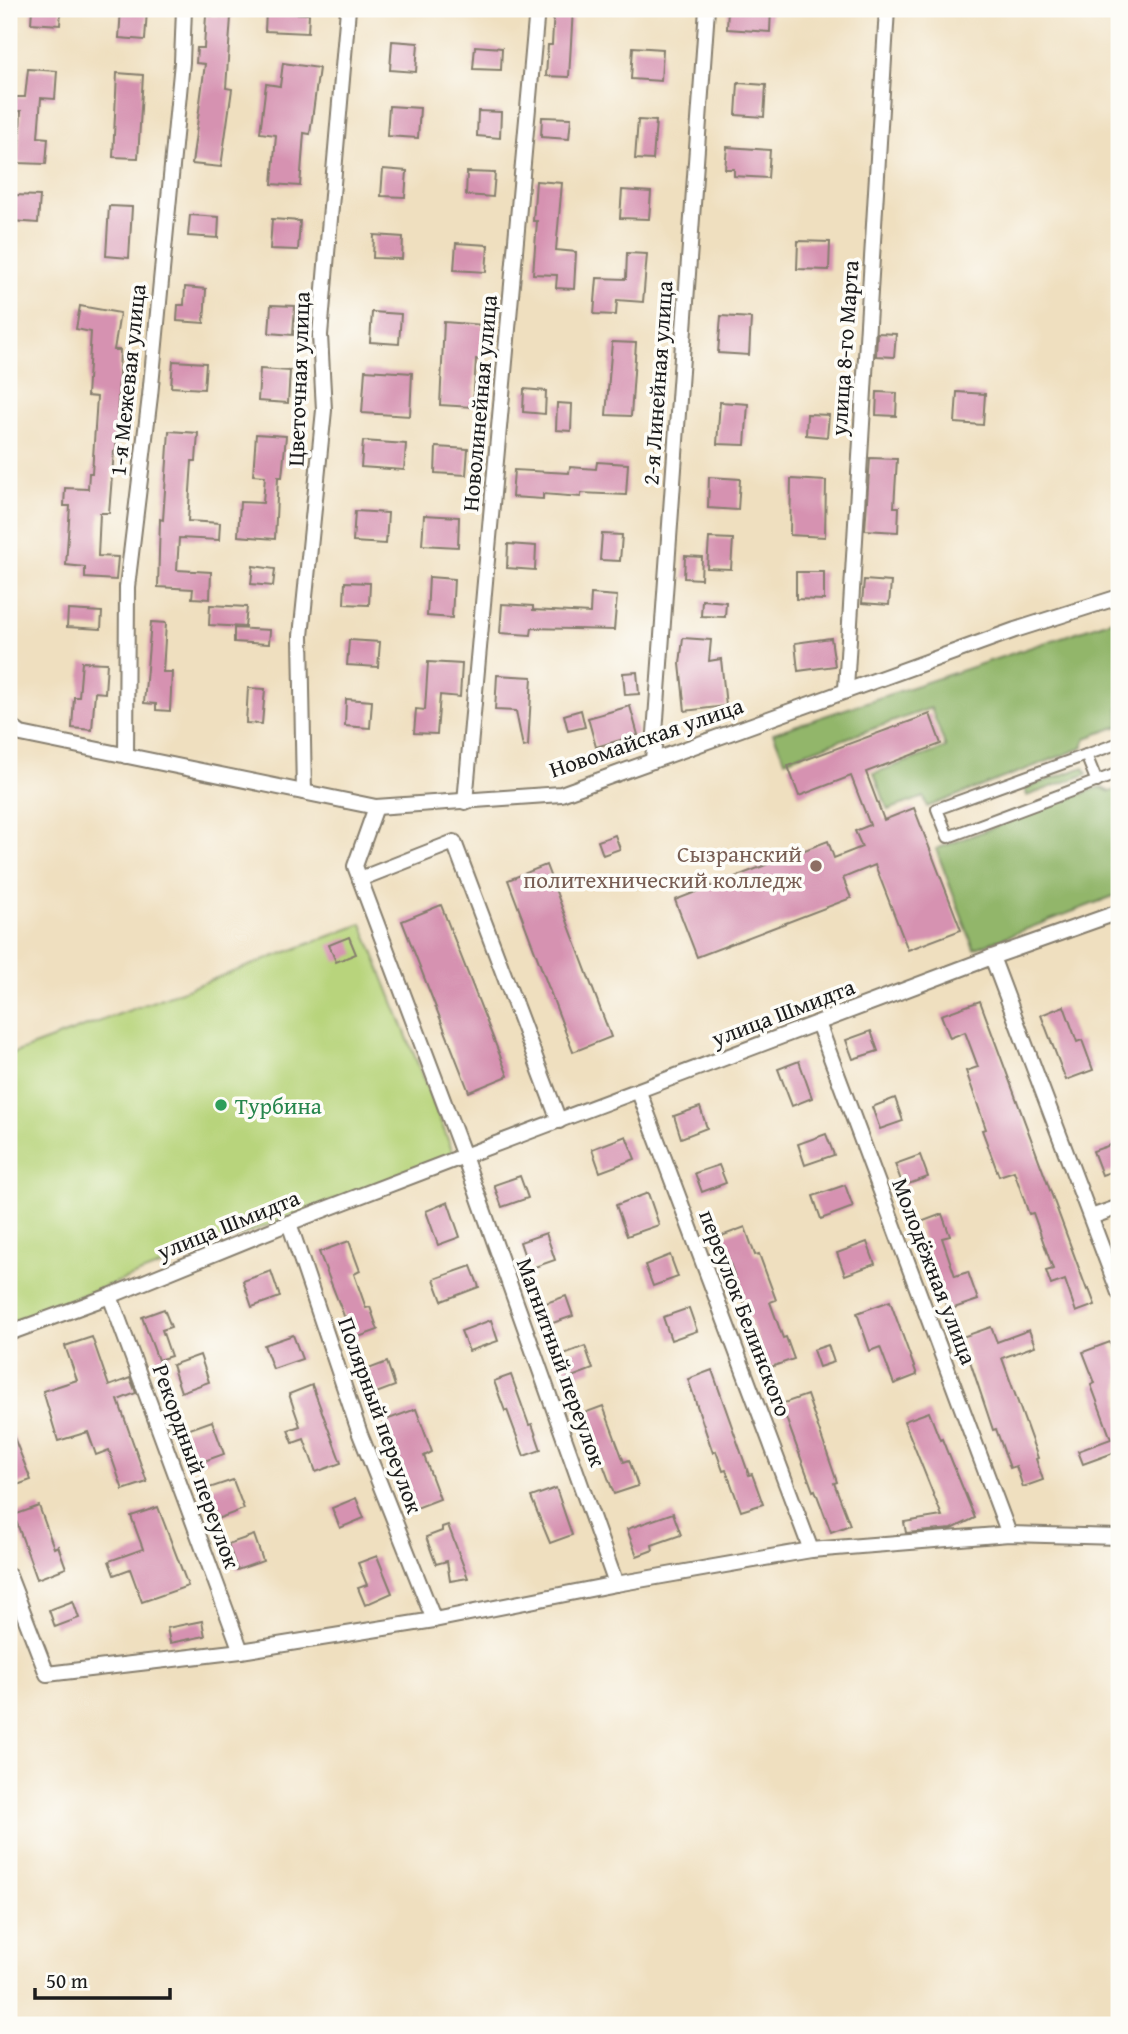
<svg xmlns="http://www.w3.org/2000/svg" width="1128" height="2034" font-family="'Gentium Book Plus',serif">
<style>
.green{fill:#b8d47b;stroke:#6a784c;stroke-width:2}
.forest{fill:#92b66b;stroke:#576944;stroke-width:2}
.building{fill:#d692b1}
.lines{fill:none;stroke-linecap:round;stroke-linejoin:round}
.pedestrian-casing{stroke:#867e6e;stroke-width:14}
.minor-casing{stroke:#867e6e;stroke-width:18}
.pedestrian{stroke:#fff;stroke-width:10}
.minor{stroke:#fff;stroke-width:14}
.education-dot{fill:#8d6e63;stroke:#fdfcf7;stroke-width:2.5}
.leisure-dot{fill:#2e9e5b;stroke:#fdfcf7;stroke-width:2.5}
.labels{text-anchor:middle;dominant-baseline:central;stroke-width:7;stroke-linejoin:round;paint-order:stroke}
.street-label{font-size:23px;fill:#1c1c1c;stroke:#fdfcf7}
.education-label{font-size:23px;fill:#785e54;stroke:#fdfcf7;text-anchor:end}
.leisure-label{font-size:23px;fill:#27864d;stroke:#fdfcf7;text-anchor:start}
</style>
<rect width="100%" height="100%" fill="#fdfcf7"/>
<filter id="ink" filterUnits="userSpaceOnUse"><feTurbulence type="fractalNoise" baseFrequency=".0143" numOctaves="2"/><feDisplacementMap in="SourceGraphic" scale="14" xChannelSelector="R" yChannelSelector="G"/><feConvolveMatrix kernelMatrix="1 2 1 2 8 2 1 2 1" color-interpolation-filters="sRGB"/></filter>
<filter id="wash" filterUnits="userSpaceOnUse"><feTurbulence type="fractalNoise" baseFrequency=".00686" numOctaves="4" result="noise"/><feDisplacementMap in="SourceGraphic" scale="28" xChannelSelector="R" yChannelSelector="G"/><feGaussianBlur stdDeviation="1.57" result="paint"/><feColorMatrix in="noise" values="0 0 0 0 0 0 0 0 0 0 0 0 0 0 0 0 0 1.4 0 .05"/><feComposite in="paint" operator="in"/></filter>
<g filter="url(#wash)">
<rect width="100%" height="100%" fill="#efdfbf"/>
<!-- green -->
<path class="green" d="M362,924L454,1155L9,1323V1055Z"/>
<!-- forest -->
<g class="forest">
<path d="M1119,618V726L1086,738L1082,748L927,807L924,797L888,810L874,773L946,748L931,708L785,760L773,733Z"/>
<path d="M1084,767L1087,774L1027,796L1025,788Z"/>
<path d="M1100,787L1110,792L1119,789V894L974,949L936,849Z"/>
</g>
<g id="blocks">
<!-- building -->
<g class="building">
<path d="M32,9H61L60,25L31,23Z"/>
<path d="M121,9L147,10L145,40L119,38Z"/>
<path d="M554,9H573L569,77L546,76L548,45H552Z"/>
<path d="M728,9H771L770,32L727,29Z"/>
<path d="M266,12L309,14L308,33L265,31Z"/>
<path d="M206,15L231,17L226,88L232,89L221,167L192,164L205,64L196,63L197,48H204Z"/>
<path d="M392,41L418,43L416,72L390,70Z"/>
<path d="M475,46L502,48L501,70L473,69Z"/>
<path d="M633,47L663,49L661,81L631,79Z"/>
<path d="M283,63L319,68L310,134L304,133L300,186L272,184L276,135L260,133L266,84L280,86Z"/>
<path d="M28,69L57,71L55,99L41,98L38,137L48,138L46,164L18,163L21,111H15L16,97H25Z"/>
<path d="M117,73L143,75L138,158L113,157Z"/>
<path d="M738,83L766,85L764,117L736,115Z"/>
<path d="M389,106L420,108L418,138L387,136Z"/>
<path d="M478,111L501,112L500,138L477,136Z"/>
<path d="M542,117L571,118L569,139L541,137Z"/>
<path d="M638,120L656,121L653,160L635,159Z"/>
<path d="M727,147L770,150L768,178L734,176V169H725Z"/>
<path d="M383,169L407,171L405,197L381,196Z"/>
<path d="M467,172L495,173L493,197L466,195Z"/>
<path d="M536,181L562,183L556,250L576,252L574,289L556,288L557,275L533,274L537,221H533Z"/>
<path d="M622,190L651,192L649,219L620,218Z"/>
<path d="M14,195L40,196L38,223L12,221Z"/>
<path d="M109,206L132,207L129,258L106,256Z"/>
<path d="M190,215L219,217L218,238L188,236Z"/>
<path d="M272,219L300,221L298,250L270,249Z"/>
<path d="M374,235L403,237L402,259L373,258Z"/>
<path d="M798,241L830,242L829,270L797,269Z"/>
<path d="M456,243L488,245L486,272L454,270Z"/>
<path d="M627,253L647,254L643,302L617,300L616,315L594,314L597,278L626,279Z"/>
<path d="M185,287L206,289L204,323L177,321L178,305H184Z"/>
<path d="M271,305L295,306L293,335L269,333Z"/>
<path d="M80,306L120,313L114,350H120L116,451H114L109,513H100L98,556L118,557L116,580L85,578V567L66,565L70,506H64L65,488L88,489L89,473H92L97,397L87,396L91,332L76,329Z"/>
<path d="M372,312L401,314L399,344L370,342Z"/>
<path d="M721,316L751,318L749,355L718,353Z"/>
<path d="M444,322L483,325L480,360L476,359L473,407L440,405Z"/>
<path d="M877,333L896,334L894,357L876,356Z"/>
<path d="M612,342L636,343L631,416L606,415Z"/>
<path d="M173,361L206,363L204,389L171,387Z"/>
<path d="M260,369L290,371L288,403L258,401Z"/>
<path d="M365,370L412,373L410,416L362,413Z"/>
<path d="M524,389L546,391L545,414L523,412Z"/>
<path d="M877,392L897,393L896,416L876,415Z"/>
<path d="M957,392L985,394L983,425L955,423Z"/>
<path d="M720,402L748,404L745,445L717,444Z"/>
<path d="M557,403L572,404L571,431L556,430Z"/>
<path d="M807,414L829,415L827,437L806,435Z"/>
<path d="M169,431L198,433L196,461H192L188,521L220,523L219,540L179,538L177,570L211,572L210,599L192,598L193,589L158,587L160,519L163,520Z"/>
<path d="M256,434L286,436L282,477H278L275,539L238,536L240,502L263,503L265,476L253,475Z"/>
<path d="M363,441L406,444L404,470L361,467Z"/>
<path d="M436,447L468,449L466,475L435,473Z"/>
<path d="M870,458L897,459L894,507H899L898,532L865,530Z"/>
<path d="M597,462L628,464L626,495L581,493V497L543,494V499L512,497L514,470L569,473L570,467L596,469Z"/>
<path d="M709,477L740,479L738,510L708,508Z"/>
<path d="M791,479L826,481L825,537L790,535Z"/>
<path d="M355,511L388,513L386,544L353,542Z"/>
<path d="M424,515L459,517L458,547L422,545Z"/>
<path d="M602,534L622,535L620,561L600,560Z"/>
<path d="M709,538L733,539L731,569L707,568Z"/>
<path d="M508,544L536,546L535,570L507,568Z"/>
<path d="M685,556L702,557L701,579L684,578Z"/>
<path d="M253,566L275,569L273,586L251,584Z"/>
<path d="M796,572H824V600L796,599Z"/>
<path d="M429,577L454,579L452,618L427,616Z"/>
<path d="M864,580L891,582L889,605L862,603Z"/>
<path d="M345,582L370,583L369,605L344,604Z"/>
<path d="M591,594L617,596L614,630L532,628L531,635L500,633L502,604L533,606V610L590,613Z"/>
<path d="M702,600L726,602L725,617L701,616Z"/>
<path d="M210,605L247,607L245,627L209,625Z"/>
<path d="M68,610L102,612L101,629L67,627Z"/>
<path d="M151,622L166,623L163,672H172L170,711L156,710V704L144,703Z"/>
<path d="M234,628L270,630L269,644L234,642Z"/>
<path d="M683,638L711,640L709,661L721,659L726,706L685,711L680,664Z"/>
<path d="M831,638L835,666L798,671L795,643Z"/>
<path d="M349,640L380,642L378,667L347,665Z"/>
<path d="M82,662L107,663L105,693L95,692L92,730L72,728L74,697H79Z"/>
<path d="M428,662L462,664L460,697L440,695L437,734L414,733L416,709L425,710Z"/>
<path d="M637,672L639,694L625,695L623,673Z"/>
<path d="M497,675L532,677L528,746L523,747L516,711L495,710Z"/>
<path d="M248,688L265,689L262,724L246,723Z"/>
<path d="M346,699L372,701L370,728L345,726Z"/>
<path d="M630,706L638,735L596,747L588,718Z"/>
<path d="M581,710L585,727L568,731L564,715Z"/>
<path d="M930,714L941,744L866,772L884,820L914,808L961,930L908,950L875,865L843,878L851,898L697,957L675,900L828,841L834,858L862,847L855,831L870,825L851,776L799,796L788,766Z"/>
<path d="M615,835L620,849L603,855L598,841Z"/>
<path d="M546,865L611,1037L573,1052L508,880Z"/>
<path d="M441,905L508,1076L469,1092L402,921Z"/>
<path d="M349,937L356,954L336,962L329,945Z"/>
<path d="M980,1001L1087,1290L1089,1289L1095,1305L1076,1312L1065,1280L1051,1285L1046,1271L1053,1269L1033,1213L1029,1214L1014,1171L999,1176L982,1130L986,1129L966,1071L978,1067L965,1032L950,1038L941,1015Z"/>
<path d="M1064,1006L1077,1042L1082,1040L1093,1070L1066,1080L1041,1015Z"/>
<path d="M871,1031L878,1051L853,1059L846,1040Z"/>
<path d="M799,1061L812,1098L792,1106L778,1069Z"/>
<path d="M895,1098L903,1121L880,1129L872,1107Z"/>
<path d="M700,1107L707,1128L681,1138L674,1116Z"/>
<path d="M826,1134L834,1155L805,1165L798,1144Z"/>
<path d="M626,1136L635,1159L600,1172L592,1149Z"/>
<path d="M1119,1142V1169L1102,1175L1093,1151Z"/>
<path d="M920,1155L928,1177L903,1186L895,1164Z"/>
<path d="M719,1165L726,1183L702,1192L695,1173Z"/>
<path d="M520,1176L528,1198L502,1207L494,1185Z"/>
<path d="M845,1185L853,1207L821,1219L813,1196Z"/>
<path d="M648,1193L659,1225L627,1236L616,1205Z"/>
<path d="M448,1202L460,1237L438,1245L426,1211Z"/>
<path d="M942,1214L950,1236L942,1238L955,1276L968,1272L978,1300L948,1310L918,1223Z"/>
<path d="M745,1227L755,1255L759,1254L776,1300L770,1302L783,1338L786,1337L794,1359L768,1368L728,1258L724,1259L716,1238Z"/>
<path d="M546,1233L555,1260L529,1269L520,1242Z"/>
<path d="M349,1241L360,1271L354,1274L366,1308L370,1307L378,1330L353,1339L319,1252Z"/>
<path d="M867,1242L875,1264L845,1275L837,1253Z"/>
<path d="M670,1255L678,1277L653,1286L645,1265Z"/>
<path d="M471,1266L479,1287L442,1301L434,1279Z"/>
<path d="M271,1271L280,1297L252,1307L243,1281Z"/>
<path d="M566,1296L573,1316L550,1324L543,1304Z"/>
<path d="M890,1301L917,1375L894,1384L880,1347L870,1351L857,1313Z"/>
<path d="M689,1308L697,1331L671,1340L663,1317Z"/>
<path d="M164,1309L171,1327L162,1330L171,1356L158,1360L142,1317Z"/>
<path d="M491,1320L498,1341L469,1351L461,1331Z"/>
<path d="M991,1327L997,1342L1029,1330L1035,1346L1002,1358L1038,1458L1036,1459L1043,1480L1023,1487L1016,1466L1010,1468L996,1429L993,1430L962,1337Z"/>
<path d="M293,1335L302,1359L273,1369L264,1345Z"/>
<path d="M92,1337L109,1386L130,1378L136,1393L118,1400L147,1482L123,1490L109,1450L96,1455L88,1432L58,1441L43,1391L77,1380L65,1346Z"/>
<path d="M1110,1342L1119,1368V1456L1116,1452L1083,1464L1078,1451L1111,1439L1091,1385L1095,1383L1083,1352Z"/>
<path d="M828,1345L834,1362L819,1367L813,1350Z"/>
<path d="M585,1346L593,1369L569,1378L561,1355Z"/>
<path d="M200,1355L209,1382L181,1392L172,1365Z"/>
<path d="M387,1362L395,1386L371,1395L363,1371Z"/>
<path d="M712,1370L749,1475L752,1474L763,1504L741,1511L726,1470L723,1471L716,1451L713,1453L688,1379Z"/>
<path d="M511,1375L529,1425L532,1424L541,1450L524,1456L507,1410L505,1411L494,1381Z"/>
<path d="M312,1385L341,1463L316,1472L304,1439L293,1443L288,1430L300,1426L289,1394Z"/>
<path d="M807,1395L837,1482L834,1483L850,1525L831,1532L815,1490L813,1491L781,1404Z"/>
<path d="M603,1406L624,1462L629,1460L638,1486L614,1494L584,1413Z"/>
<path d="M416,1409L432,1452L424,1456L440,1499L414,1509L383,1421Z"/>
<path d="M929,1412L940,1440L942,1439L948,1454H949L975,1518L952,1529L906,1533L904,1522L942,1516L904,1421Z"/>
<path d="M212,1421L224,1454L196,1464L184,1431Z"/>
<path d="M9,1430H11L31,1480L9,1488Z"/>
<path d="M233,1480L244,1509L217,1519L206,1489Z"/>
<path d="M556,1488L572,1535L550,1543L531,1497Z"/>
<path d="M356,1498L364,1518L340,1528L332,1508Z"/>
<path d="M39,1506L54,1548L58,1546L66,1568L37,1579L14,1515Z"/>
<path d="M158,1507L188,1586L142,1602L130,1569L114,1575L109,1561L143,1549L131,1516Z"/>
<path d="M673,1513L681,1535L652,1545L653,1550L637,1556L627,1529Z"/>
<path d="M448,1525L468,1578L450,1581L447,1561L436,1564L426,1537L442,1531V1527Z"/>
<path d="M254,1535L263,1561L237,1570L228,1544Z"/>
<path d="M377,1556L392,1593L365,1605L358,1588L367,1585L358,1563Z"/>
<path d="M73,1601L79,1618L55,1627L49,1610Z"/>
<path d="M202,1621L205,1636L170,1643L167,1628Z"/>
</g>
</g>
</g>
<g filter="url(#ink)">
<use href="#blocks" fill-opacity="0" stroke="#867e6e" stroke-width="2"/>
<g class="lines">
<!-- pedestrian casing -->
<g class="pedestrian-casing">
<g id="pedestrian">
<path d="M1119,743L937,809L948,837L1119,773"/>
<path d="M1086,755L1097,782"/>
</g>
</g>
<!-- minor casing -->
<g class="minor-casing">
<g id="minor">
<path d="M846,689L887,9"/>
<path d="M9,725L21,734L376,807L561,794L1015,630L1119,597"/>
<path d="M126,756L127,587L150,396L182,62L184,9"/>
<path d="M653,761L707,9"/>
<path d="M304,792L301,636L324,410L320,335L348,9"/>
<path d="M465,802L537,9"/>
<path d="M376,807L355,866L464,1156L616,1584"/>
<path d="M360,879L454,842L559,1121"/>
<path d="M992,957L1119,1293"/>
<path d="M818,1023L1009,1534"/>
<path d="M639,1092L811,1550"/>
<path d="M1091,1217L1119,1207"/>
<path d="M289,1223L360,1434L434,1620"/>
<path d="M110,1296L241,1651"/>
<path d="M9,1333L110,1296L289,1223L464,1156L992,957L1119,912"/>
<path d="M9,1576L47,1674L241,1651L434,1620L616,1584L811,1550L1009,1534L1119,1537"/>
</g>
</g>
<!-- pedestrian -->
<use href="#pedestrian" class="pedestrian"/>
<!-- minor -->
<use href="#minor" class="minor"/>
</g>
</g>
<!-- markers -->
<circle class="education-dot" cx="816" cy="866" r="7"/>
<circle class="leisure-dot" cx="221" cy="1105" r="7"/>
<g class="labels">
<!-- street labels -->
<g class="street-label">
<text transform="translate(844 348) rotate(-86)">улица 8-го Марта</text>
<text transform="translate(298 379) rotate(-88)">Цветочная улица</text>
<text transform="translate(127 380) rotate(-84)">1-я Межевая улица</text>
<text transform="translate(657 383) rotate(-86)">2-я Линейная улица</text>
<text transform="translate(479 403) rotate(-85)">Новолинейная улица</text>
<text transform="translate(646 737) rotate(-19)">Новомайская улица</text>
<text transform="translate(783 1012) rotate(-21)">улица Шмидта</text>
<text transform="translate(228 1224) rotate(-22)">улица Шмидта</text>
<text transform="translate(935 1271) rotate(69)">Молодёжная улица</text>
<text transform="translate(746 1313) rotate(69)">переулок Белинского</text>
<text transform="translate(562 1362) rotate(70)">Магнитный переулок</text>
<text transform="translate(381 1415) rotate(70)">Полярный переулок</text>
<text transform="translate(197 1466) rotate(70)">Рекордный переулок</text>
</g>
<!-- education labels -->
<g class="education-label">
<text x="802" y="853">Сызранский<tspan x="802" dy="26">политехнический колледж</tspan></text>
</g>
<!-- leisure labels -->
<g class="leisure-label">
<text x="235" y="1105">Турбина</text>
</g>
</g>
<!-- margin -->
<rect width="1128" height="2034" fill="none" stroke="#fdfcf7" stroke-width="35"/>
<!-- scale -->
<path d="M35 1988v10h135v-10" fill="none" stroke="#1c1c1c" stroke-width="3.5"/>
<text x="46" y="1988" font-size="21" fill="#1c1c1c" stroke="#fdfcf7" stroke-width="5" paint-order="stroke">50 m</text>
</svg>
